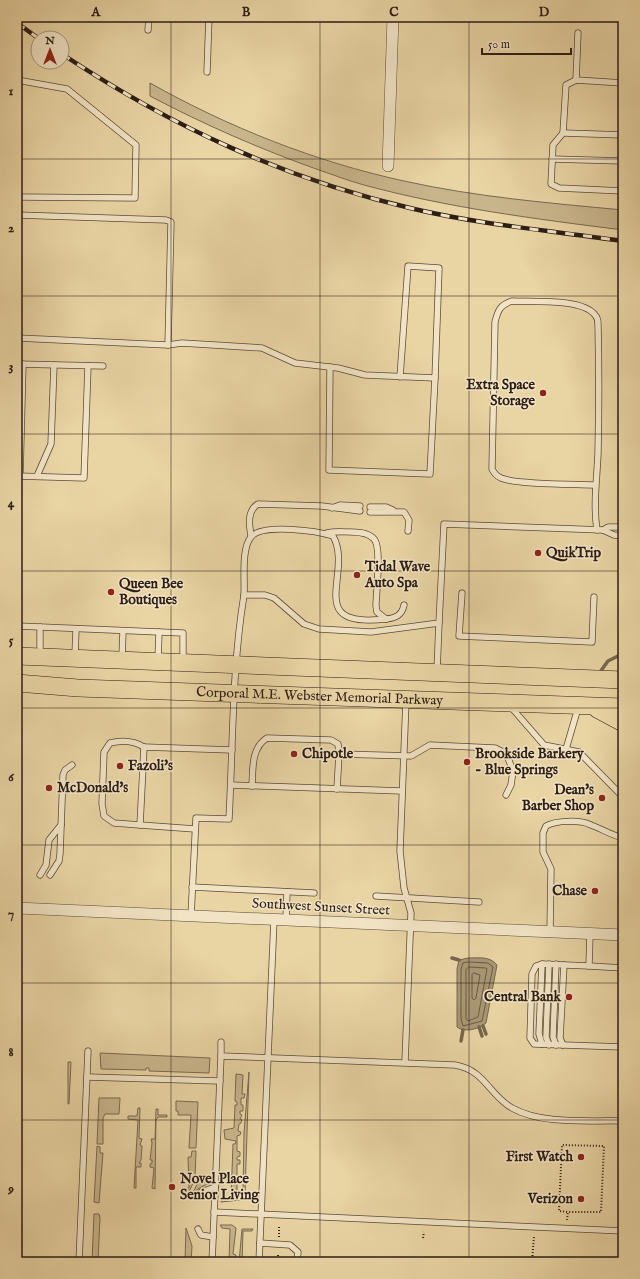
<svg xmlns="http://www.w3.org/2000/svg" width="640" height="1279" font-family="'IM FELL English',serif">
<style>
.green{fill:#c9b58c;stroke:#7a6950}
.water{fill:#a99673;stroke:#77664d}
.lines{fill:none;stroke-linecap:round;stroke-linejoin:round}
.shore{stroke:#6a5a44;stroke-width:1}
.stream{stroke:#77664d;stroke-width:3.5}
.lane-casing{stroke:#5b4b39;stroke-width:7}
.street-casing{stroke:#5b4b39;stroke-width:12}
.primary-casing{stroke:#2c1d15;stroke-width:18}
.path{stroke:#2c1d15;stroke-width:2;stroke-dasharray:1 2;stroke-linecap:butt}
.lane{stroke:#f1e3c4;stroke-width:5.5}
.street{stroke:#f1e3c4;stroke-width:11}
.primary{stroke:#e9d4a4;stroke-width:17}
.rail-casing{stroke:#2c1d15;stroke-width:4.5}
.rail{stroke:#f1e3c4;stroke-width:3;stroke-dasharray:9;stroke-linecap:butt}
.grid{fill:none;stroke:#2c1d15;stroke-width:1;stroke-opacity:0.55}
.poi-dot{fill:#8f2418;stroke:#f1e3c4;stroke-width:1.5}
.labels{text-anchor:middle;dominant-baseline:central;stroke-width:3;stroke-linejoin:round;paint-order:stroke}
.poi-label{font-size:14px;font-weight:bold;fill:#2c1d15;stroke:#f1e3c4;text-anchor:start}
.street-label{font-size:14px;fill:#2c1d15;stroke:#f1e3c4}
.neatline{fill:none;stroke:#2c1d15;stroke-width:1.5}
.grid-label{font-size:13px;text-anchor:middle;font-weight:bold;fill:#2c1d15}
</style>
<rect width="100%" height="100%" fill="#e9d4a4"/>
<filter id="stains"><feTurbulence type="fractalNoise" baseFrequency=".005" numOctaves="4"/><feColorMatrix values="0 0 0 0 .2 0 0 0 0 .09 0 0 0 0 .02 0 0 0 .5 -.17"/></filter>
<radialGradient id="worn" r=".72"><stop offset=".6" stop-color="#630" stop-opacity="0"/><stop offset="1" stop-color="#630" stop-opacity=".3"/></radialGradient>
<!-- green -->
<g class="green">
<path d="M150,83C228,127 316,162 404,181C476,197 549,203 623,210V230C536,219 449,208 364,185C349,181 334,175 319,170C260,149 205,125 150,96Z"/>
<path d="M100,1053L210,1058L209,1073L149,1071V1068H146V1070L101,1069Z"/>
<path d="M68,1062H71L69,1104H68Z"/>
<path d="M249,1072L245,1193H243L244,1133Z"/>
<path d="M236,1074L243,1075L242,1094H245L244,1098H241V1105H243V1111H240V1114L242,1115L240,1119L242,1120L241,1123L239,1124L238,1131L241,1132L240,1135L237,1136V1151L240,1152V1156L237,1157V1160H240V1164H237V1193L240,1194V1200L221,1202L222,1198H231L233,1144H235L236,1141L225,1139L224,1130L234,1128L235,1105H237V1102L235,1101Z"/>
<path d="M99,1098H120L119,1114H105L103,1118V1144H97Z"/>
<path d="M176,1101L198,1102L196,1148H189L191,1115H178V1111H176Z"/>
<path d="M138,1108H140L139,1138L142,1139L140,1145L142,1146L141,1160L139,1163H141V1167H136V1188H134L138,1120L128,1119V1116H137Z"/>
<path d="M156,1109H158V1115H167V1117H158L156,1120L155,1189L152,1188L154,1168L150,1167V1164L152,1163V1160H150L152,1143L151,1139H155Z"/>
<path d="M97,1146L100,1147V1153H103L99,1203L94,1202Z"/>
<path d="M192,1151H196L195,1179L187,1196V1188H189L188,1157H191Z"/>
<path d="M199,1180H208L209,1183L198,1189L194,1195H192Z"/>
<path d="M94,1214H99L100,1218L98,1262H92Z"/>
<path d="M220,1225H232L236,1228L233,1254L236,1255V1259H233V1262H229L230,1229L222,1228Z"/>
<path d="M186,1228L192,1246L191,1262H185Z"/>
<path d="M242,1229H253L252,1231H243L242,1262H239Z"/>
</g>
<!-- water -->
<path class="water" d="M468,958C479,958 490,956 497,965L486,1023C480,1029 464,1033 457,1027V969L459,960Z"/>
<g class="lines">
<!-- shore -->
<g class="shore">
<path d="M469,962L488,963L493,967L482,1021L463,1026L461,1019V969L463,963Z"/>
<path d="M469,967L486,968L487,969L478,1017L468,1021L466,1019V970Z"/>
<path d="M474,973L480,975L476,998L474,1000L472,998V975Z"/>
</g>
<!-- stream -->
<g class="stream">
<path d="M600,672L608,661L620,655"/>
<path d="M452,958L459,960"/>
<path d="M483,1026L486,1034"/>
<path d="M479,1027L482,1036"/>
<path d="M461,1041L463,1030"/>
</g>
<!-- lane casing -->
<g class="lane-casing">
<g id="lane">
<path d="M148,30L149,17"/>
<path d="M207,72L209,17"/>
<path d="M17,80L67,89L136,145L135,198L17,197"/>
<path d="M576,80L578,33"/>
<path d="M623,83L576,80L566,85L563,133L553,145L551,184L559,188L623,191V184"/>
<path d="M563,133L623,135"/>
<path d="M552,159L623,161"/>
<path d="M17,215L166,220L171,222L168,345"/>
<path d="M17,338L168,345L182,343L262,348L295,363L338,368L365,375L435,378L439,268L408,266L400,377"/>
<path d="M17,364L103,366"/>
<path d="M330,367L329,470L430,474L435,378"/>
<path d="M17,476L84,478L88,366"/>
<path d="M20,476L23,364"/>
<path d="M37,476L51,444L54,365"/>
<path d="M596,485C575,484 518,485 501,478C496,476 494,473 492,469L495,322C498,310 500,305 512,301C531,302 583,298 595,315C597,317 598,321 598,324C599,367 599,410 598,453C597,479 593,505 597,530"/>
<path d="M370,507H386L393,510"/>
<path d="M332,508L340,505L360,506"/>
<path d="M370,512H404L409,520L408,531"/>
<path d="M603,530L608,527H623"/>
<path d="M327,533C335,531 343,532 351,532C359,532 369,533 374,539C382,547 376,594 376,606L377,612L386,619"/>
<path d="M251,536C249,524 247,511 258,504L322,506L360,511"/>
<path d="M462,593L459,636L592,642L594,597"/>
<path d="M244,595C245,579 241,549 251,537C262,523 317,531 333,536C354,573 302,629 386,619C396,618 402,615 404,605"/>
<path d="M17,626L183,633V660"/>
<path d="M40,655V627"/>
<path d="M75,656L76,629"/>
<path d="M122,658L123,631"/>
<path d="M158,660L159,632"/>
<path d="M437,671L439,623"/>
<path d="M511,707L544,745L579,752L623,797"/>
<path d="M566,749L578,708"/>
<path d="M231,785L402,791"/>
<path d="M252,786C253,769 251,748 267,738L331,740L338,744L339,754"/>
<path d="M337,789L339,754L411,756L430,745L495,748L503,752L508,758L513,771L511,785L506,795"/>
<path d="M140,825L114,823L104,816L102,804L104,752L110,743C122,740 134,741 144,747"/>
<path d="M195,829L140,825L144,747L232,750"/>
<path d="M40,875L46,865L49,840L61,825"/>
<path d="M50,875L59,861L60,854L63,775L65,770L72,765"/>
<path d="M192,887L314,893"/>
<path d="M376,896L479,902"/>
<path d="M191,916L196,818L229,819C233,745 232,668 244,595H265L274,598L304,624L319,629L371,632L439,623L444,524L603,530L614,535L623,536"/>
<path d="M286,920L287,892"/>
<path d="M550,932L551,869L543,852V833L546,826C556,820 581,820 591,825C602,829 611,835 623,838"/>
<path d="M590,934L589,966L542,964L536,966L532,974L530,1038L534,1044L623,1047"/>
<path d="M542,964L539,1034L542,1044"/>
<path d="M556,964L553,1037L556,1045"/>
<path d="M589,966L623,968"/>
<path d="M549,1045L546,1037L549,964"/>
<path d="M563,1045L560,1038L564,965"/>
<path d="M221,1056V1042"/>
<path d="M405,1062L411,913L404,888L400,851L406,701"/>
<path d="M87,1077L220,1081"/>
<path d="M199,1195L201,1192L215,1187"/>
<path d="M214,1212L623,1231"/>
<path d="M198,1229L201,1235L213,1237"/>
<path d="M260,1243L290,1245L298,1252L297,1262"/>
<path d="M79,1262L88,1051"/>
<path d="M212,1262L221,1056L455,1065C485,1070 489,1095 512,1108C542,1125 589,1120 623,1121"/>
<path d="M259,1262L274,920"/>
</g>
</g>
<!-- street casing -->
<g class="street-casing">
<g id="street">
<path d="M388,166L393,17"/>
<path d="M17,908L623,935"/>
</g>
</g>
<!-- primary casing -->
<g class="primary-casing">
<g id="primary">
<path d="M17,656L623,680"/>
<path id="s1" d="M17,683L78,688L623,707"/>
<path d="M597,709L623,723"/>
</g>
</g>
<!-- path -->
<g class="path">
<path d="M567,1220L568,1212L559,1211L562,1145L604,1146L601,1212H568"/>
<path d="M279,1237V1226"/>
<path d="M423,1238L424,1232"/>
<path d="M278,1262V1253"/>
<path d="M532,1262L534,1236"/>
</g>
<!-- lane -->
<use href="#lane" class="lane"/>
<!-- street -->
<use href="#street" class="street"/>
<!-- primary -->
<use href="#primary" class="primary"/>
<!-- rail casing -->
<g class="rail-casing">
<g id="rail">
<path d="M17,23L38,38"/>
<path d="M62,54C172,127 285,179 414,209C483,225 553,231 623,241"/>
</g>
</g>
<!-- rail -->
<use href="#rail" class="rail"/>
</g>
<!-- grid -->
<path class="grid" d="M171,17V1262M320,17V1262M469,17V1262M17,159H623M17,296H623M17,434H623M17,571H623M17,708H623M17,845H623M17,983H623M17,1120H623"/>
<!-- markers -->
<g class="poi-dot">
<circle cx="543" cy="393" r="4"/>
<circle cx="538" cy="553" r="4"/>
<circle cx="357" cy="575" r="4"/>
<circle cx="111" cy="592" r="4"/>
<circle cx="294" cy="754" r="4"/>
<circle cx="467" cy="762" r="4"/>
<circle cx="120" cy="766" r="4"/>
<circle cx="49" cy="788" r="4"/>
<circle cx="602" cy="798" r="4"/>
<circle cx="595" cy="891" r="4"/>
<circle cx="569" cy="997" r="4"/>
<circle cx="581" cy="1157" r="4"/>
<circle cx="172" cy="1187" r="4"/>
<circle cx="581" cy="1199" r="4"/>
</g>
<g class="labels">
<!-- poi labels -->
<g class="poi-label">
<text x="535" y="385" text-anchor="end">Extra Space<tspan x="535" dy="16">Storage</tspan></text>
<text x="546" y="553">QuikTrip</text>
<text x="365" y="567">Tidal Wave<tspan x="365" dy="16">Auto Spa</tspan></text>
<text x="119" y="584">Queen Bee<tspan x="119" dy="16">Boutiques</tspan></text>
<text x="302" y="754">Chipotle</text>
<text x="475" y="754">Brookside Barkery<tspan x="475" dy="16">- Blue Springs</tspan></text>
<text x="128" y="766">Fazoli's</text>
<text x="57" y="788">McDonald's</text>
<text x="594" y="790" text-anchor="end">Dean's<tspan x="594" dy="16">Barber Shop</tspan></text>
<text x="587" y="891" text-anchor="end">Chase</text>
<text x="561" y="997" text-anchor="end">Central Bank</text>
<text x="573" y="1157" text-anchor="end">First Watch</text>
<text x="180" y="1179">Novel Place<tspan x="180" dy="16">Senior Living</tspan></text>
<text x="573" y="1199" text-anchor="end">Verizon</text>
</g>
<!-- street labels -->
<g class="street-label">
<text stroke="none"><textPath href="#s1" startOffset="303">Corporal M.E. Webster Memorial Parkway</textPath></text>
<text transform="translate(321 907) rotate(3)">Southwest Sunset Street</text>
</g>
</g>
<!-- margin -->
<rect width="640" height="1279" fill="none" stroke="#e9d4a4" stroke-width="44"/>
<!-- north arrow -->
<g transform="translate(50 50)"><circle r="19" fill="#f1e3c4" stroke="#a2947e"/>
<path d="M0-3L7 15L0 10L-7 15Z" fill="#8f2418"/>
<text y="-6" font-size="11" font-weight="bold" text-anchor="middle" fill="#2c1d15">N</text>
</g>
<!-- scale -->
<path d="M482 48v6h89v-6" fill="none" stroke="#2c1d15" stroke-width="2"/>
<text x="488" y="48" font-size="12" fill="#2c1d15" stroke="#f1e3c4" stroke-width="3" paint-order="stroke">50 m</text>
<rect x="22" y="22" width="596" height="1235" class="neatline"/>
<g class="grid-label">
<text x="96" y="16">A</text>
<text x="246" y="16">B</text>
<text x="394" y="16">C</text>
<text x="544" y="16">D</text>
<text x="11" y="95">1</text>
<text x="11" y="232">2</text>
<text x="11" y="370">3</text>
<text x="11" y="507">4</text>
<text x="11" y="644">5</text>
<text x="11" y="781">6</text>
<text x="11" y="918">7</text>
<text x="11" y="1056">8</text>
<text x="11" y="1193">9</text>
</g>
<rect width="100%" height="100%" filter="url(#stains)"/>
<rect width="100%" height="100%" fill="url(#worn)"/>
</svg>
